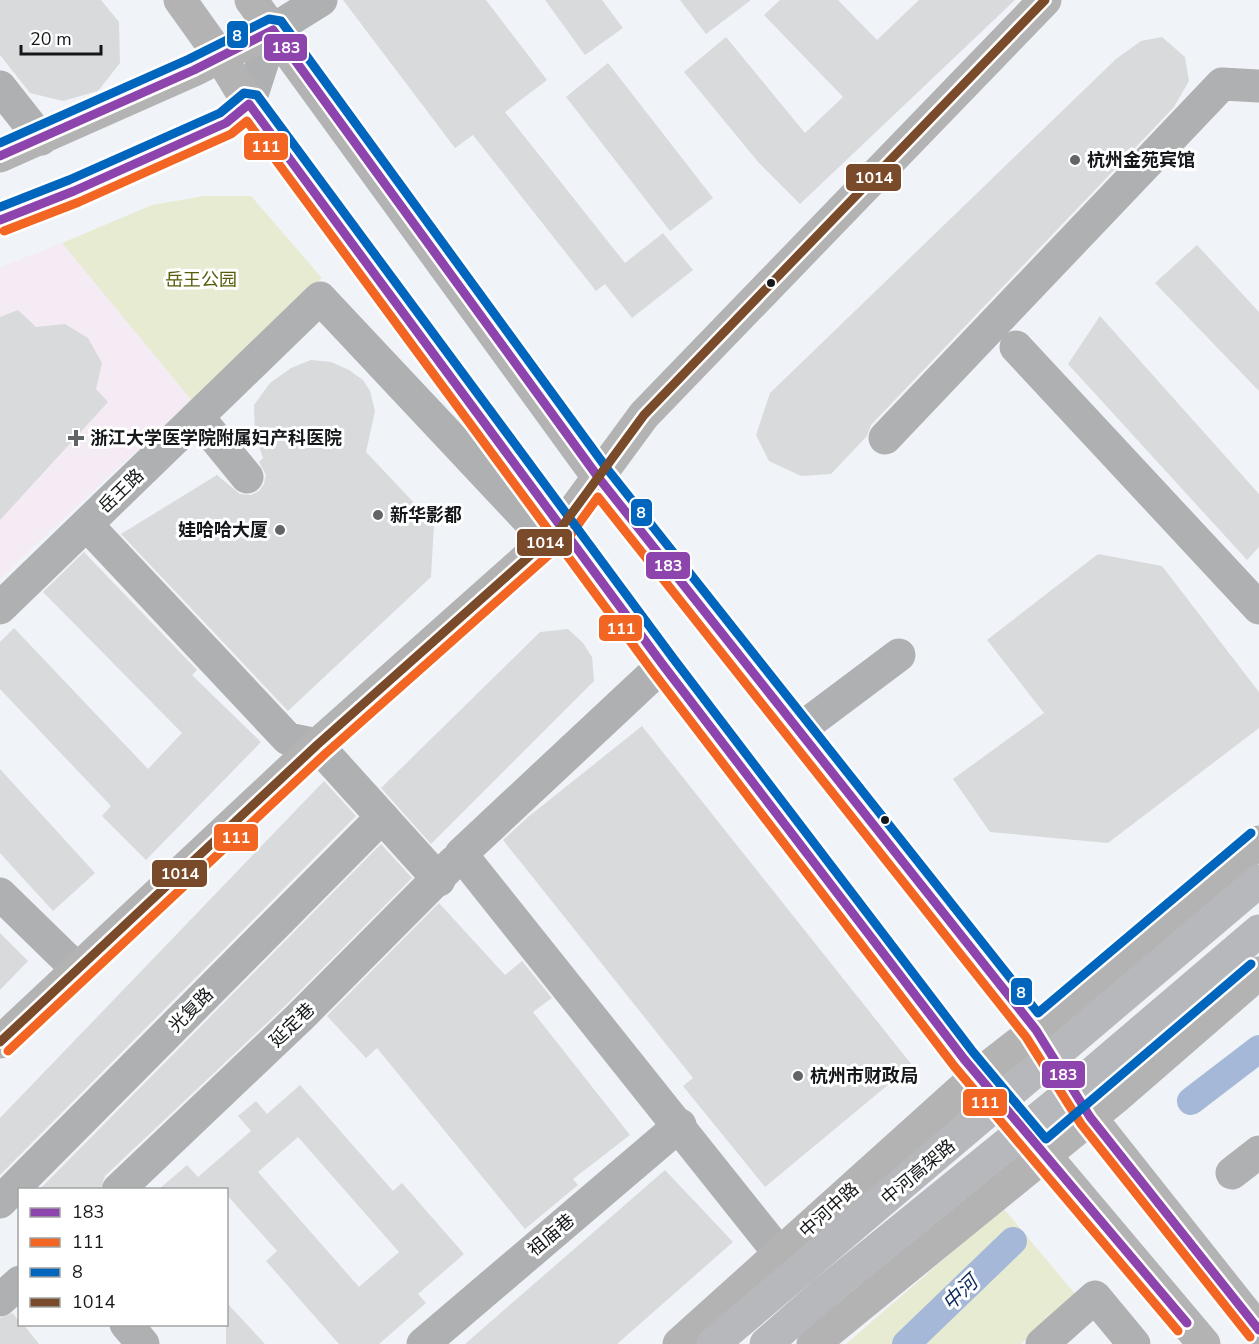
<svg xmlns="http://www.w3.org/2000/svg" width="1259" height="1344" font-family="'Nunito Sans','Noto Sans SC',sans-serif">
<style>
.medical{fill:#f4ebf5}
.green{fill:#e7ebd2}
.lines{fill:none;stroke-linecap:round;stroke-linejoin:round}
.canal{stroke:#a6b8d7;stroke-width:28}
.building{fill:#d8dadc;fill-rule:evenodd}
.minor{stroke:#afb0b1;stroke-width:33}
.major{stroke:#b3b3b4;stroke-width:33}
.highway-bridge{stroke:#b7b8bb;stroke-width:33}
.bus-1-casing{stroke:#fff;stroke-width:14}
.bus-2-casing{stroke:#fff;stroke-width:14}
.bus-3-casing{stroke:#fff;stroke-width:14}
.bus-4-casing{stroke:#fff;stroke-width:14}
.bus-1{stroke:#8e44ad;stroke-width:9}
.bus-2{stroke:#f26522;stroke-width:9}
.bus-3{stroke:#0065bd;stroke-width:9}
.bus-4{stroke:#7a4b2a;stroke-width:9}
.poi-dot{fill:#626568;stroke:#fff;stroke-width:2}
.bus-dot{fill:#15181a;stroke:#fff;stroke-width:2}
.labels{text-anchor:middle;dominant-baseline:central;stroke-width:6;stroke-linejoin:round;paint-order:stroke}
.poi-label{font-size:18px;font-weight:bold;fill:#15181a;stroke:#fff;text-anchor:start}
.park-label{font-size:18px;fill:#595d0b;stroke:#fff}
.street-label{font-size:18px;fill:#15181a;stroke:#fff}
.water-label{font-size:20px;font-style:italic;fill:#0b295b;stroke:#fff}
.line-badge{stroke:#fff;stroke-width:2}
.badge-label{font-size:16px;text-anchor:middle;font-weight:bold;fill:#fff}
</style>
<rect width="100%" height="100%" fill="#f0f4f8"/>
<!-- medical -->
<path class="medical" d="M62,243L193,402L112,473L0,579V267Z"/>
<!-- green -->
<g class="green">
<path d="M204,196H251L322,278L193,402L62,243L152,205Z"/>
<path d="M1003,1208L1077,1296L1021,1344H846Z"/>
</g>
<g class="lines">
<!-- canal -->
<g class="canal">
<path d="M1191,1101L1259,1049"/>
<path d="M906,1344L1013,1241"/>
</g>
</g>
<!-- building -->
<g class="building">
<path d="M0,0H101L119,22L120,63L98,91L63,101L30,93L0,55Z"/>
<path d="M343,0H486L547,80L505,112L625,263L663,233L693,270L632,318L605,284L596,291L473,135L455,148Z"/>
<path d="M545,0H602L623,28L585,55Z"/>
<path d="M680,0H751L706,34Z"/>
<path d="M780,0H838L877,40L919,0H1015L800,204L759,163L684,72L726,37L805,133L843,97L764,15Z"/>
<path d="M1162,37L1185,57L1189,81L1174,107L871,425L867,436L831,474L801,476L769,461L756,435L770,393L1116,59L1141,41Z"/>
<path d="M608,63L713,198L670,231L566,97Z"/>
<path d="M1197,245L1259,312V391L1155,283Z"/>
<path d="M18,310L36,327L65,324L88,338L102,363L96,389L108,402L0,520V317Z"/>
<path d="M1100,316L1259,494V547L1247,560L1068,364Z"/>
<path d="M311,360L331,362L349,370L363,380L370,391L375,411L366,452L434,524L431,577L288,711L121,534L217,475L240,494L251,495L259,491L264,484L266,475L259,462L263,458L255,435L254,405L270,383L291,368Z"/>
<path d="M84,552L197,670L192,675L261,742L146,860L102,816L111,806L0,689V642L14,628L148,769L182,733L43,592Z"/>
<path d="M1098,554L1162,566L1259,692V728L1108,843L990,832L953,779L1044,713L987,640Z"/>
<path d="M568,629L583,643L592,657L594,681L431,844L381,788L540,632Z"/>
<path d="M642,726L912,1065L765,1187L683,1086L693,1078L503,840L528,817Z"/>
<path d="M0,769L95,873L53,911L0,853Z"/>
<path d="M324,781L356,816L0,1175V1118Z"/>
<path d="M381,844L412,878L287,1004L105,1176L100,1190H39Z"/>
<path d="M439,903L505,975L522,961L552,998L533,1012L630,1135L573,1179L578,1185L525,1229L377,1048L366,1058L327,1016Z"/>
<path d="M0,933L28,961L0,990Z"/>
<path d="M300,1085L393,1191L402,1183L464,1254L418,1294L426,1303L379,1344H339L266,1261L277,1251L226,1194V1190H158L187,1165L198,1177L251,1131L238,1116L256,1101L267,1114ZM298,1137L399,1252L359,1287L258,1172Z"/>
<path d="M665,1170L733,1242L617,1344H465Z"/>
<path d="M226,1302L265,1344H226Z"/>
<path d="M13,1313L20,1324H23L39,1344H0V1318Z"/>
</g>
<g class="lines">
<!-- minor -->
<g class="minor">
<path d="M0,87L41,139"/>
<path d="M0,220L74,191L226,123L249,104L273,30L321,0"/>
<path d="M1016,347L1259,608"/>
<path d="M198,417L247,477"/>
<path d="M885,438L1222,84L1259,86"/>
<path d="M87,525L288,739L317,745L439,880"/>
<path d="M0,608L320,298L534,526L561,528"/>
<path d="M663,665L461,854L780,1254"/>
<path d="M799,730L899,655"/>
<path d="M0,894L77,969"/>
<path d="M1232,1173L1259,1152"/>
<path d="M118,1190L300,1017L454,862"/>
<path d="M0,1202L382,817"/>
<path d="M0,1300L20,1282"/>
<path d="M126,1324L143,1344"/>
<path d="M423,1344L680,1125"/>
<path d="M1042,1344L1095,1297L1134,1344"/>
</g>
<!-- major -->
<g class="major">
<path d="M180,0L220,56L249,104L663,665L964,1059L1204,1344"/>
<path d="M251,0L598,477L1036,1030L1090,1117L1259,1330"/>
<path d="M0,156L194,70L273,30"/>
<path d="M0,1042L317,745L561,528L644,415L1045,0"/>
<path d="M679,1344L978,1075L1036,1030L1259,842"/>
<path d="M813,1344L1115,1098L1259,973"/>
</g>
<!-- highway-bridge -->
<g class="highway-bridge">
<path d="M713,1344L1259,881"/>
<path d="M766,1344L825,1292L1055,1105L1259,931"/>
</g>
<!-- bus-1 casing -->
<g class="bus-1-casing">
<g id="bus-1">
<path d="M0,156L194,70L273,30L598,477L1036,1030L1090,1117L1259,1330"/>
<path d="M0,220L74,191L226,123L249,104L663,665L964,1059L1187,1323"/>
</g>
</g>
<!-- bus-2 casing -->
<g class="bus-2-casing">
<g id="bus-2">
<path d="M4,231L79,202L231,134L247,121L653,672L954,1066L1178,1331"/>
<path d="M8,1051L325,754L569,537L598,497L1026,1037L1081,1124L1250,1337"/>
</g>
</g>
<!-- bus-3 casing -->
<g class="bus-3-casing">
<g id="bus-3">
<path d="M0,143L189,59L269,19L281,21L608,470L1038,1013L1251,833"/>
<path d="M0,207L69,180L220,113L244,93L257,95L673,658L973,1052L1046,1139L1251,964"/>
</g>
</g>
<!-- bus-4 casing -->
<g class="bus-4-casing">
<path id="bus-4" d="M0,1042L317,745L561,528L644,415L1045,0"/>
</g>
<!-- bus-1 -->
<use href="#bus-1" class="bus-1"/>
<!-- bus-2 -->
<use href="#bus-2" class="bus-2"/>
<!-- bus-3 -->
<use href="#bus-3" class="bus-3"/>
<!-- bus-4 -->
<use href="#bus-4" class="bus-4"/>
</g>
<!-- markers -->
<g class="poi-dot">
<circle cx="1075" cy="160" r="6"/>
<path d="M73 429h6v6h6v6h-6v6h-6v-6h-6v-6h6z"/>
<circle cx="378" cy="515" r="6"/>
<circle cx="280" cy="530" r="6"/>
<circle cx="798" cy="1076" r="6"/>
</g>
<g class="bus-dot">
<circle cx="771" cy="283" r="5"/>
<circle cx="885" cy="820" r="5"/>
</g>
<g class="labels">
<!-- poi labels -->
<g class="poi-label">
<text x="1087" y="160">杭州金苑宾馆</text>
<text x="90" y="438">浙江大学医学院附属妇产科医院</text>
<text x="390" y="515">新华影都</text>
<text x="268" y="530" text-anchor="end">娃哈哈大厦</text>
<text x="810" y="1076">杭州市财政局</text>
</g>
<!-- park labels -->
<g class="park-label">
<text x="201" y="280">岳王公园</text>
</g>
<!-- street labels -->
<g class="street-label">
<text transform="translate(121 491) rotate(-44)">岳王路</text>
<text transform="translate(191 1010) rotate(-45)">光复路</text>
<text transform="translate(292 1025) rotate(-44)">延定巷</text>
<text transform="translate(918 1172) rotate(-40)">中河高架路</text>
<text transform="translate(829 1210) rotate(-42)">中河中路</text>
<text transform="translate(551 1235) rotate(-40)">祖庙巷</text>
</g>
<!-- water labels -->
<g class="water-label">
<text transform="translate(960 1293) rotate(-44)">中河</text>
</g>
</g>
<g class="line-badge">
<rect x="226" y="20" width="23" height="29" rx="6" fill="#0065bd"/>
<rect x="263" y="33" width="45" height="29" rx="6" fill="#8e44ad"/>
<rect x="243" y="132" width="46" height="29" rx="6" fill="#f26522"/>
<rect x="845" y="163" width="57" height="29" rx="6" fill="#7a4b2a"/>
<rect x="630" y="498" width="23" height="29" rx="6" fill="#0065bd"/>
<rect x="516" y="528" width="57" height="29" rx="6" fill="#7a4b2a"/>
<rect x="645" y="551" width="46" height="29" rx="6" fill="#8e44ad"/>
<rect x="598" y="614" width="45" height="28" rx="6" fill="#f26522"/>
<rect x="213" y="823" width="46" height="29" rx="6" fill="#f26522"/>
<rect x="151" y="859" width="57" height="29" rx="6" fill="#7a4b2a"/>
<rect x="1010" y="977" width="23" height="29" rx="6" fill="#0065bd"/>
<rect x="1041" y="1060" width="45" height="29" rx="6" fill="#8e44ad"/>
<rect x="962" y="1088" width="46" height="29" rx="6" fill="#f26522"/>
</g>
<g class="badge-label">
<text x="237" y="41">8</text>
<text x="286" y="53">183</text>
<text x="266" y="152">111</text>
<text x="874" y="183">1014</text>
<text x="641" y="518">8</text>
<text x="545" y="548">1014</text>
<text x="668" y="571">183</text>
<text x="621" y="634">111</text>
<text x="236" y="843">111</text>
<text x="180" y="879">1014</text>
<text x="1021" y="998">8</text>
<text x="1063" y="1080">183</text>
<text x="985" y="1108">111</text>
</g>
<!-- legend -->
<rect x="18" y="1188" width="210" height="138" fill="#ffffff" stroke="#a1a3a3" stroke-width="1.5"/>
<rect x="30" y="1208" width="30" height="9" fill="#8e44ad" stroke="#a1a3a3" stroke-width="1.5"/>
<text x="72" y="1218" font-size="18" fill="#15181a">183</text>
<rect x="30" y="1238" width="30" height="9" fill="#f26522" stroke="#a1a3a3" stroke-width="1.5"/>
<text x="72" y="1248" font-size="18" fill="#15181a">111</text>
<rect x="30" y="1268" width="30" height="9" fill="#0065bd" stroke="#a1a3a3" stroke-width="1.5"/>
<text x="72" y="1278" font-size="18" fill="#15181a">8</text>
<rect x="30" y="1298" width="30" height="9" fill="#7a4b2a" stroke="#a1a3a3" stroke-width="1.5"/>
<text x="72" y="1308" font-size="18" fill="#15181a">1014</text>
<!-- scale -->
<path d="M21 45v9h80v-9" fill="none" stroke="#15181a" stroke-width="3"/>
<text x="30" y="45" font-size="18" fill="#15181a" stroke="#ffffff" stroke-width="4.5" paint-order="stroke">20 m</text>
</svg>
